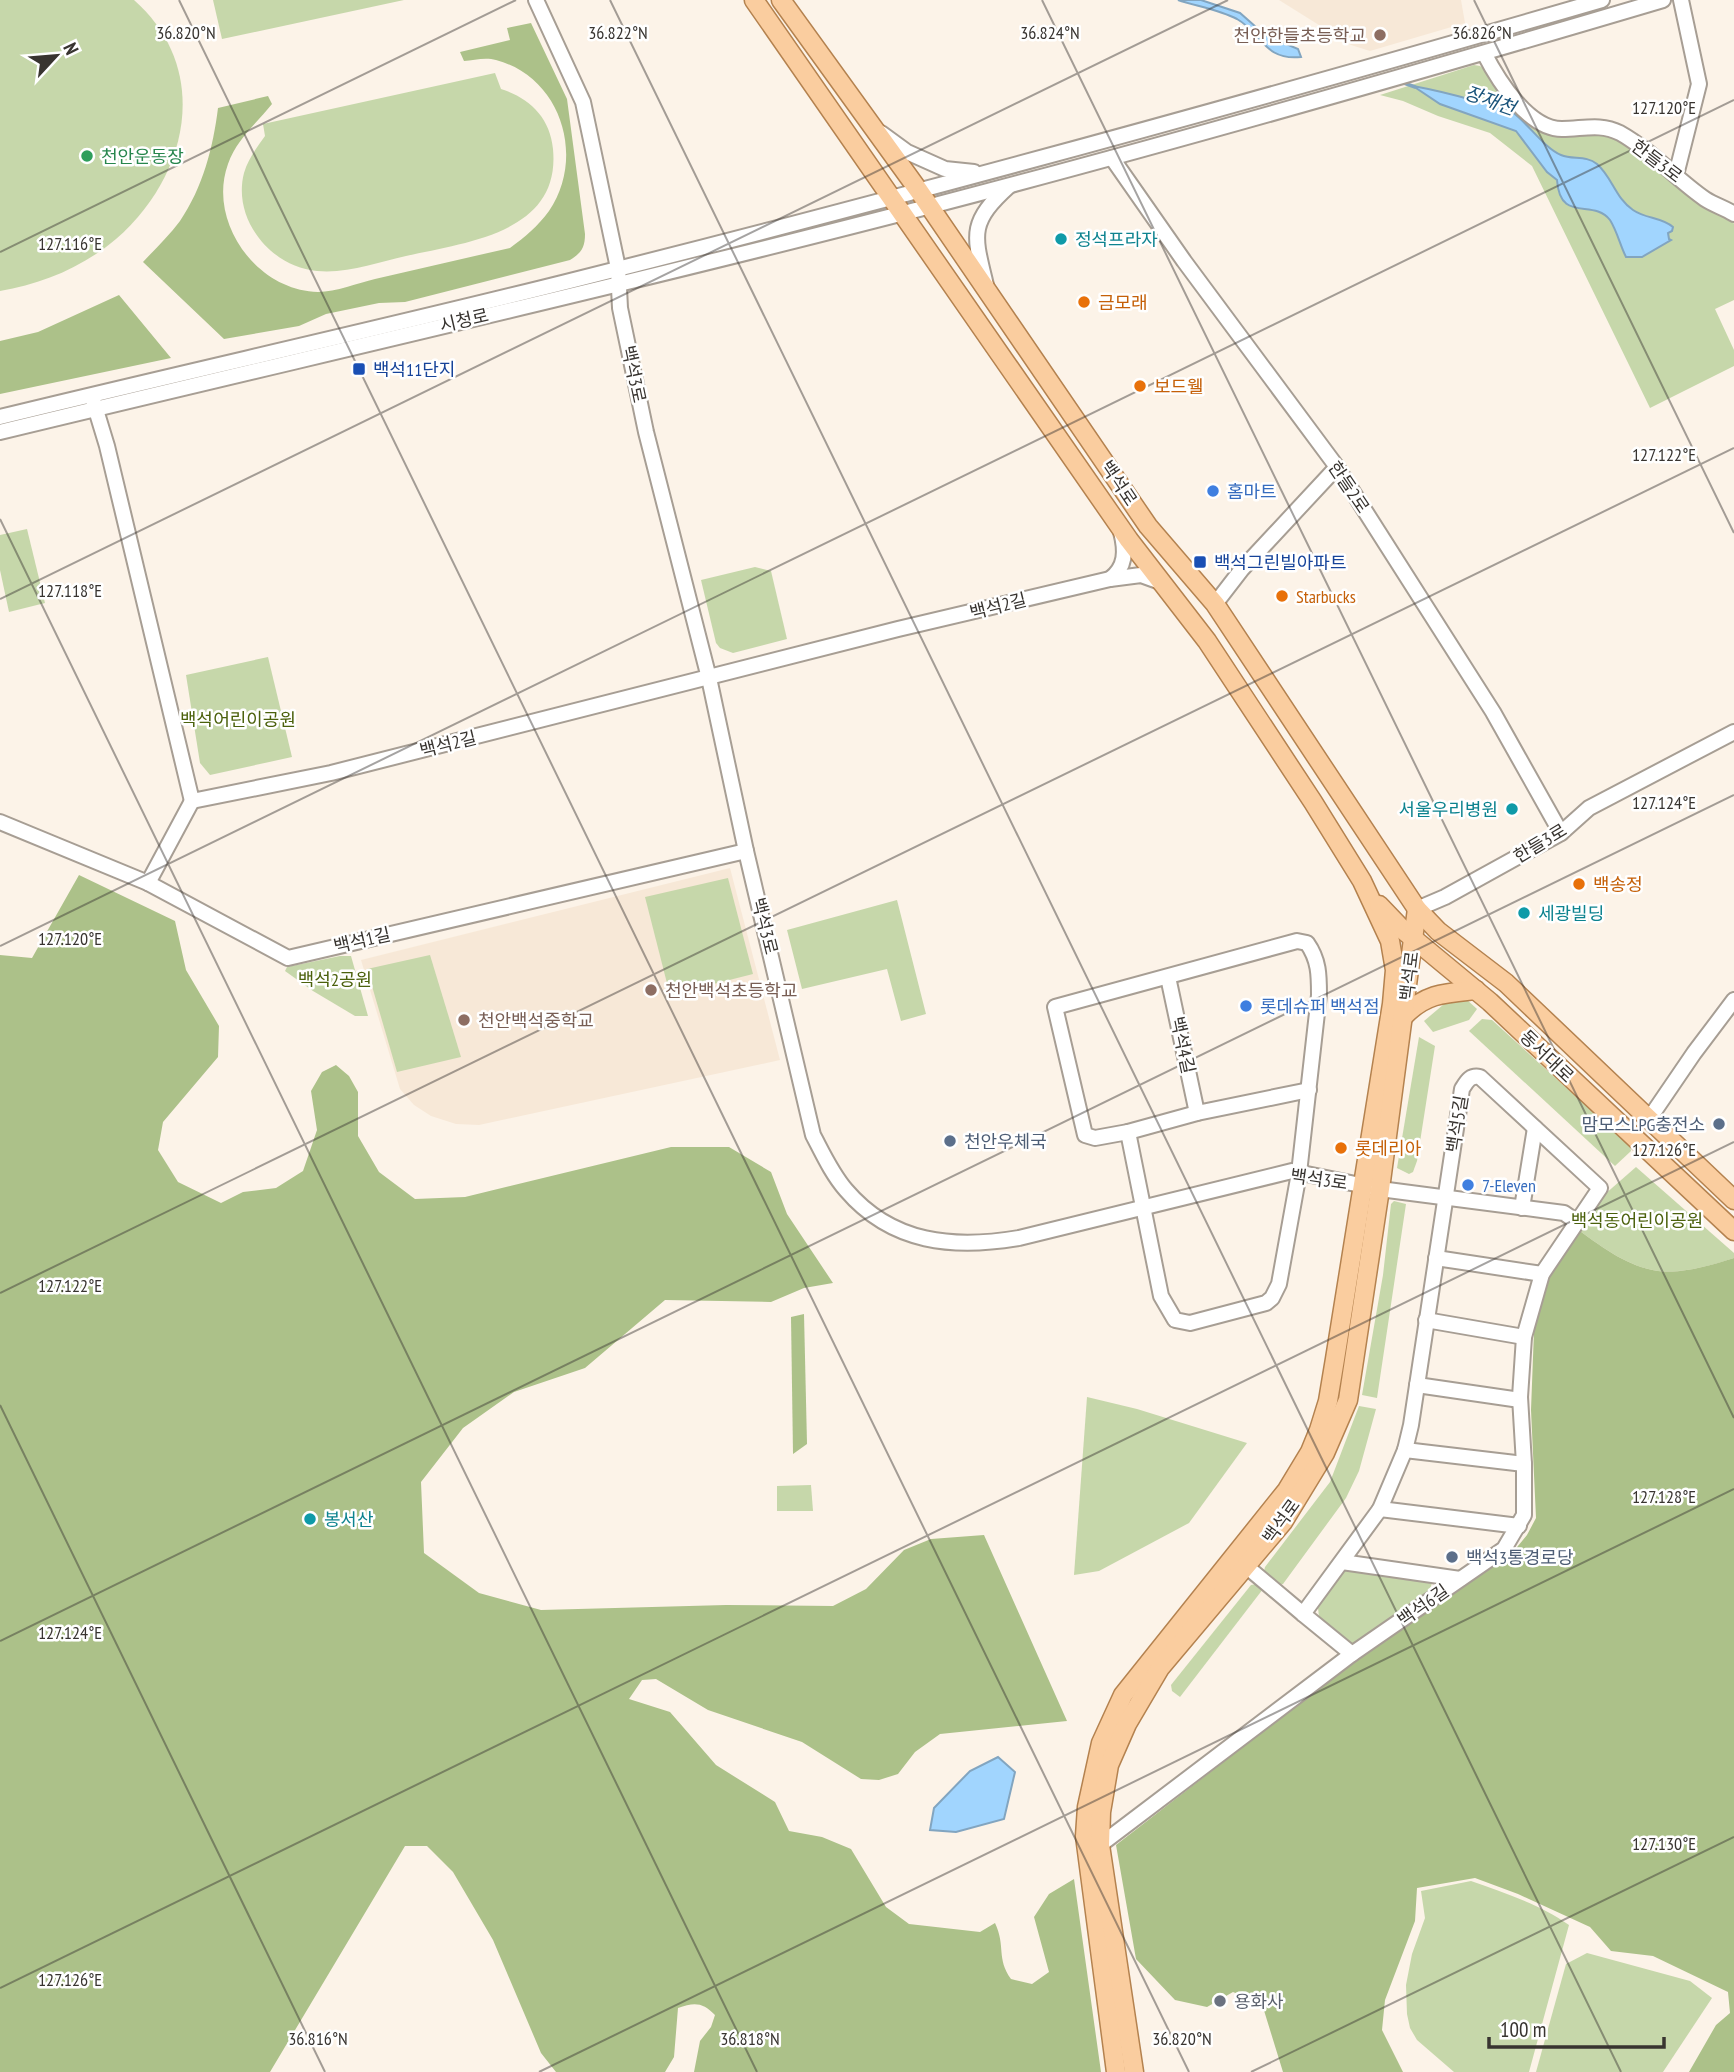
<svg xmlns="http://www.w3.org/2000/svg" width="1734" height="2072" font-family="'PT Sans Narrow','Noto Sans KR',sans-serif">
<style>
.built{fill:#f7e8d7}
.green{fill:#c6d7aa}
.forest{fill:#acc189}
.water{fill:#a1d5fe;stroke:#82a5c0;stroke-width:2}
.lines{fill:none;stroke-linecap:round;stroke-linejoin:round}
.stream{stroke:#82a5c0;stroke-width:3.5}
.minor-casing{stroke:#a79e94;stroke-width:18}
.major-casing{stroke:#b4824f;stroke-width:21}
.minor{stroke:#fff;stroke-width:14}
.major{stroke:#facd9f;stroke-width:18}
.ticks{fill:none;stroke:#383430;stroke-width:2;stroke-opacity:0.45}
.education-dot{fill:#8d6e63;stroke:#fff;stroke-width:2.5}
.leisure-dot{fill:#2e9e5b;stroke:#fff;stroke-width:2.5}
.culture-dot{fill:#0f9aa8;stroke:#fff;stroke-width:2.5}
.food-dot{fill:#e8710a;stroke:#fff;stroke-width:2.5}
.transit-dot{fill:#1a4fb4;stroke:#fff;stroke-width:2.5}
.shop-dot{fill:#3f7fe0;stroke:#fff;stroke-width:2.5}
.service-dot{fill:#5c6f8a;stroke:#fff;stroke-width:2.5}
.worship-dot{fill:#6b7280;stroke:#fff;stroke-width:2.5}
.labels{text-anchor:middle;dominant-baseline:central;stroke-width:5;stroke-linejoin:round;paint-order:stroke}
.education-label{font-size:18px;fill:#785e54;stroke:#fff;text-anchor:start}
.leisure-label{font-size:18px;fill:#27864d;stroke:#fff;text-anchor:start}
.street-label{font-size:18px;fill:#383430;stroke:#fff}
.culture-label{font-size:18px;fill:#0d838f;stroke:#fff;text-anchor:start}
.food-label{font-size:18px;fill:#c56008;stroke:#fff;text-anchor:start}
.transit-label{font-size:18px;fill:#164399;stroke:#fff;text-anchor:start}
.shop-label{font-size:18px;fill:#366cbe;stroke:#fff;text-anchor:start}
.park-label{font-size:18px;fill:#4b610c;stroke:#fff}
.service-label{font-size:18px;fill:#4e5e75;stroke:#fff;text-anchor:start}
.worship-label{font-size:18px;fill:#5b616d;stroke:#fff;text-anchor:start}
.water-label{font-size:19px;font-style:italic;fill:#185279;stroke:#fff}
.ticks-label{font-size:18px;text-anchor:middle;fill:#383430;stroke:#fff;stroke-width:5;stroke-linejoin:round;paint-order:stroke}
</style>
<rect width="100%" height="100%" fill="#fcf3e8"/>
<!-- built -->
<g class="built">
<path d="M1279,0H1461L1465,23L1370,51L1351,45Z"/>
<path d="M730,868L780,1060L479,1125L456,1124L431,1116L414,1105L400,1089L361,960Z"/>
</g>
<!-- green -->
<g class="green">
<path d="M0,0H134C212,69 189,176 116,239C83,267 42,284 0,291Z"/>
<path d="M213,0H404L222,39Z"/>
<path d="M1474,65L1480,66L1489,73L1497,90L1535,126L1554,137L1594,133L1609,135L1624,142L1679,187L1732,219L1734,224V300L1715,309L1734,350V366L1650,408L1532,166L1490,133L1438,116L1403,101L1380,95Z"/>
<path d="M495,73L501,89C529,98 550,117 553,149C561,233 467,242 406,256C378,262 347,274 317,271C271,267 232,219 244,173C248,159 257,147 265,136L263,124Z"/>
<path d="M27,529L45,603L9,612L0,570V535Z"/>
<path d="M755,567L771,571L787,639L733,653L720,648L716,643L701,580Z"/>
<path d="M268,657L292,757L210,775L200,763L186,675Z"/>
<path d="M728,878L753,974L670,995L645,897Z"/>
<path d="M897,900L926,1014L901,1021L887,969L802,989L787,930Z"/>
<path d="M430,955L461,1057L397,1072L367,969Z"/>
<path d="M340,956H351L368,1016H355L313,991L285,971L287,967Z"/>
<path d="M1450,999H1466L1477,1009L1469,1020L1433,1032L1424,1021Z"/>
<path d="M1482,1019L1492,1020L1630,1146L1631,1151L1615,1166L1469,1031Z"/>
<path d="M1419,1037L1435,1046L1417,1161L1413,1172L1409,1174L1397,1168Z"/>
<path d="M1636,1167L1734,1253V1258C1713,1265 1681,1274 1658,1271C1629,1267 1603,1248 1580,1231L1604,1195Z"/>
<path d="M1394,1201L1406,1204L1377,1398L1362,1395L1383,1275L1391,1204Z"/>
<path d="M1087,1397L1137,1409L1247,1443L1189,1523L1099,1571L1074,1575Z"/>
<path d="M1359,1406L1376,1409L1359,1471L1346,1498L1283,1584L1279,1585L1264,1571L1265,1567L1330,1482Z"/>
<path d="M811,1485L813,1511H777V1486Z"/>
<path d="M1349,1568L1433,1580L1427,1598L1352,1647L1320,1625L1318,1608L1342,1572Z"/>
<path d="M1257,1584L1263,1589L1180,1697L1172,1691L1171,1685L1251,1585Z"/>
<path d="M1471,1881C1504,1893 1540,1904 1569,1925L1529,2072H1454L1417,2040L1410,2028L1407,2014L1406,1985L1412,1954L1425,1918L1421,1891Z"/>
<path d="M1587,1953L1690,1981L1712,1998L1663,2072H1536L1566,1964Z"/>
</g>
<!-- forest -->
<g class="forest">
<path d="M531,23L567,99L585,234C585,248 581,253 570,260L405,302L379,303L326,314L299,326L224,339L143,262C155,249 169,236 180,221C203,187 213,148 218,108L268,96L272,104C256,124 237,139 228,164C207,222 257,291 318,292C336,292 358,283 375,279C420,269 465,258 510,248C525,237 538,226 549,211C586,157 561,77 496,60C486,57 474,60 464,61L460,52L510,40L507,28Z"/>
<path d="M119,295L171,358L0,394V341L38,332Z"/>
<path d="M79,875L175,921L186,970L219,1026L218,1057L163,1122L158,1150L178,1182L221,1203L243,1192L276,1188L303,1171L317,1130L311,1091L322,1072L336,1065L349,1076L358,1092V1136L379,1172L415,1199L465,1197L671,1147H729L771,1172L787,1214L833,1283L804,1288L771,1302L665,1300L585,1368L514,1392L463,1428L421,1482L424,1553L479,1593L541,1610L726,1605L833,1606L866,1589L904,1550L931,1539L984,1535L1067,1721L940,1734L915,1752L898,1774L879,1780L861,1779L802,1742L708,1710L656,1679L642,1680L629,1699L670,1712L716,1765L775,1802L789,1831L822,1837L851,1849L886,1907L909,1924L980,1932L995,1923C1006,1946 996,1958 1011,1979L1032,1984L1049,1972L1034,1917L1049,1894L1074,1879L1101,2072H694L700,2041L711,2027L715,2015C703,2002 694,2002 678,2008L674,2057L665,2072H556L541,2053L493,1940L453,1872L427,1846H405L270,2072H0V955L32,958Z"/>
<path d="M1580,1231C1603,1248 1629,1267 1658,1271C1682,1274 1712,1265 1734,1258V2072H1689L1716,2025L1730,2013L1728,1992L1653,1956L1611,1951L1590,1927L1518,1894L1475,1878L1417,1888L1415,1921L1385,2000L1382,2030L1403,2072H1283L1262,2004L1233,1992L1207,2007L1175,2000L1136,1959L1116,1845L1359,1657L1513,1552L1527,1535L1536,1518L1531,1410L1534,1331L1552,1270Z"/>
<path d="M804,1314L807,1444L793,1454L791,1317Z"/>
</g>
<!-- water -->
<g class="water">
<path d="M1178,0H1201L1240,13L1265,35L1298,49L1301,57C1264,61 1262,33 1237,19C1220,10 1196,6 1178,0Z"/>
<path d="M1413,86C1435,90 1455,95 1476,101C1489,104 1500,104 1512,112C1528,123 1544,148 1561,155C1573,160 1586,155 1597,164C1612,177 1616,199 1633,210C1646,219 1661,217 1673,227L1672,231L1668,233L1669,239L1671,240L1642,257H1626C1620,245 1617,231 1610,220C1593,198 1560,224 1557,180L1547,172L1516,131L1440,104Z"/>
<path d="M998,1757L1015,1772L1004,1819L956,1832L930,1830L934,1808L970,1771Z"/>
</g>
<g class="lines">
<!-- stream -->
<path class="stream" d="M1404,83L1415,87"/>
<!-- minor casing -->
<g class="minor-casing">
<g id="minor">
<path d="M536,0L583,102L618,268L620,308L646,432L709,678L746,851L813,1135C823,1154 832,1174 846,1190C892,1244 954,1249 1019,1238L1292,1171L1380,1189L1564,1213L1577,1222"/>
<path d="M1484,53C1498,80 1528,129 1562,129C1583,129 1600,123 1620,133C1652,151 1676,179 1705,199C1714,205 1725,208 1734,214"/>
<path d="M881,133L907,152L945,169L974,172"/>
<path d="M1112,158L1184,261L1337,467L1493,712L1561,833"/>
<path d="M1676,175L1699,84L1681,0"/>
<path d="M986,285C974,235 968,223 1009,186"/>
<path d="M93,400L107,446L192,801L331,773L898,629L1110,579L1141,575L1163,583"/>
<path d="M0,417C189,371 378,329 566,282C913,195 1258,100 1602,0"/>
<path d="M0,432C310,357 622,286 931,206C1177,142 1420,72 1663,0"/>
<path d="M1110,579C1126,567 1126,551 1121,532"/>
<path d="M1215,604L1242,569L1337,467"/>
<path d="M0,822L148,883L288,958L746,851"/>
<path d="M148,883L192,801"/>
<path d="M1417,909L1445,897L1561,833L1589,808L1734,732"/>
<path d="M1297,941L1307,943C1319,960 1319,975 1319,995L1299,1173L1279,1284L1272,1298L1266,1303L1190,1323L1175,1320L1161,1296L1128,1132L1095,1138L1085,1135L1055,1007Z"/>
<path d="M1168,977L1197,1113"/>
<path d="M1649,1119L1694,1053L1734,1000"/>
<path d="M1128,1132L1197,1113L1309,1090"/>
<path d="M1522,1208L1535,1128"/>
<path d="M1436,1258L1542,1274"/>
<path d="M1426,1320L1524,1337"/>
<path d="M1417,1385L1520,1400"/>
<path d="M1405,1450L1524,1464"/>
<path d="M1380,1509L1519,1526"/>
<path d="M1342,1562L1460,1579"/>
<path d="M1303,1614L1352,1654"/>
<path d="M1100,1845L1352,1654L1504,1549L1524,1515V1464L1520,1397L1524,1337L1542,1274L1600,1188L1480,1077C1470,1075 1467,1081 1462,1089L1411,1425L1405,1450L1380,1509L1303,1614L1246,1566"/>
</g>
</g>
<!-- major casing -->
<g class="major-casing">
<g id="major">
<path d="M754,0L1129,540L1207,641L1313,802L1362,881L1390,941L1395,970L1392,1004L1335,1359L1328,1401L1319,1430L1310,1452L1287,1490L1123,1695L1101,1743L1087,1807L1085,1836L1116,2072"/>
<path d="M781,0L919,191L1148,526L1215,604L1417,909L1438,931L1506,983L1734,1200"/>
<path d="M1379,905L1403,930L1490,1002L1734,1231"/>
<path d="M1404,1016C1426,993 1446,993 1476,990"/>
<path d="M1134,2072L1100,1845L1101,1812L1109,1765L1127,1724L1160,1668L1283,1522L1325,1453L1348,1400L1380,1189L1417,909"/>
</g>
</g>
<!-- minor -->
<use href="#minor" class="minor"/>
<!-- major -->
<use href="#major" class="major"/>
</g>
<!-- ticks -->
<path class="ticks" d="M179,0L1189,2072M610,0L1621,2072M1042,0L1734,1418M1474,0L1734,533M0,252L516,0M0,519L757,2072M0,599L1228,0M0,946L1734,100M0,1293L1734,448M0,1405L325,2072M0,1641L1734,795M0,1988L1734,1142M539,2072L1734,1489M1251,2072L1734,1837"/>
<!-- markers -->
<g class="education-dot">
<circle cx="1380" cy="35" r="7"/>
<circle cx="651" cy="990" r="7"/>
<circle cx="464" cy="1020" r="7"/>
</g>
<circle class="leisure-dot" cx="87" cy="156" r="7"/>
<g class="culture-dot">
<circle cx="1061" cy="239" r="7"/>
<circle cx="1512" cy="809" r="7"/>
<circle cx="1524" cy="913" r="7"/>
<circle cx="310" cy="1519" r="7"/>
</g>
<g class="food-dot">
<circle cx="1084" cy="302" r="7"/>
<circle cx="1140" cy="386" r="7"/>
<circle cx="1282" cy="596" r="7"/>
<circle cx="1579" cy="884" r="7"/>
<circle cx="1341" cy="1148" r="7"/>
</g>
<g class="transit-dot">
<rect x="352" y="362" width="14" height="14" rx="3.5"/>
<rect x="1193" y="555" width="14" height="14" rx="3.5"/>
</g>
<g class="shop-dot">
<circle cx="1213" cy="491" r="7"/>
<circle cx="1246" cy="1006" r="7"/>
<circle cx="1468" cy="1185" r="7"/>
</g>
<g class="service-dot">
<circle cx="1719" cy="1124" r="7"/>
<circle cx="950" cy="1141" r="7"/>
<circle cx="1452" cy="1557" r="7"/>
</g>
<circle class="worship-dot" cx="1220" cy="2001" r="7"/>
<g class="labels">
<!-- education labels -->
<g class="education-label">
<text x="1366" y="35" text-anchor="end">천안한들초등학교</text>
<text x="665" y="990">천안백석초등학교</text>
<text x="478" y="1020">천안백석중학교</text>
</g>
<!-- leisure labels -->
<g class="leisure-label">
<text x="101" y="156">천안운동장</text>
</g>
<!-- street labels -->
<g class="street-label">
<text transform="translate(1657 161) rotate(37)">한들3로</text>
<text transform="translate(464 320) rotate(-13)">시청로</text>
<text transform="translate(634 374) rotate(78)">백석3로</text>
<text transform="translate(1119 483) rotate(56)">백석로</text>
<text transform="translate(1349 487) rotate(56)">한들2로</text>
<text transform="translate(998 606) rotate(-14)">백석2길</text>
<text transform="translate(448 744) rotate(-14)">백석2길</text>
<text transform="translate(1540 843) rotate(-31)">한들3로</text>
<text transform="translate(765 926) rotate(76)">백석3로</text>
<text transform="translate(362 940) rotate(-13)">백석1길</text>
<text transform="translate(1409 976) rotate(-83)">백석로</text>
<text transform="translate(1183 1045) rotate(78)">백석4길</text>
<text transform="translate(1547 1056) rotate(44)">동서대로</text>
<text transform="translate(1457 1124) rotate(-81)">백석5길</text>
<text transform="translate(1319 1179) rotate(8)">백석3로</text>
<text transform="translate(1281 1521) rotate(-54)">백석로</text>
<text transform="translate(1423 1605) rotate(-35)">백석6길</text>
</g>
<!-- culture labels -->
<g class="culture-label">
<text x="1075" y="239">정석프라자</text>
<text x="1498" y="809" text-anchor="end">서울우리병원</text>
<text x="1538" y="913">세광빌딩</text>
<text x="324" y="1519">봉서산</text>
</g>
<!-- food labels -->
<g class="food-label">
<text x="1098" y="302">금모래</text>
<text x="1154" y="386">보드웰</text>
<text x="1296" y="596">Starbucks</text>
<text x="1593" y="884">백송정</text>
<text x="1355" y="1148">롯데리아</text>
</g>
<!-- transit labels -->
<g class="transit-label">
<text x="373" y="369">백석11단지</text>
<text x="1214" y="562">백석그린빌아파트</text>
</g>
<!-- shop labels -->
<g class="shop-label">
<text x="1227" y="491">홈마트</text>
<text x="1260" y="1006">롯데슈퍼 백석점</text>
<text x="1482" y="1185">7-Eleven</text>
</g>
<!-- park labels -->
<g class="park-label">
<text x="238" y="719">백석어린이공원</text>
<text x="335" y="979">백석2공원</text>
<text x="1637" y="1220">백석동어린이공원</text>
</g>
<!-- service labels -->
<g class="service-label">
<text x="1705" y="1124" text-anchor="end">맘모스LPG충전소</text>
<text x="964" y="1141">천안우체국</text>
<text x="1466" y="1557">백석3통경로당</text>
</g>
<!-- worship labels -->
<g class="worship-label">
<text x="1234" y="2001">용화사</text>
</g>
<!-- water labels -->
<g class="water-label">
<text transform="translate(1490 100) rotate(19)">장재천</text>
</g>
</g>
<g class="ticks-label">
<text x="186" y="39">36.820°N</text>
<text x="618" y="39">36.822°N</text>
<text x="1050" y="39">36.824°N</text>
<text x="1482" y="39">36.826°N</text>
<text x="1664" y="114">127.120°E</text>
<text x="70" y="250">127.116°E</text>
<text x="1664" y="461">127.122°E</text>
<text x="70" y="597">127.118°E</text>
<text x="1664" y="809">127.124°E</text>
<text x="70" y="945">127.120°E</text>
<text x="1664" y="1156">127.126°E</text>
<text x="70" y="1292">127.122°E</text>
<text x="1664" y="1503">127.128°E</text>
<text x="70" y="1639">127.124°E</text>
<text x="1664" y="1850">127.130°E</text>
<text x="70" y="1986">127.126°E</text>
<text x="318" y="2045">36.816°N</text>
<text x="750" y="2045">36.818°N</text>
<text x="1182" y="2045">36.820°N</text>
</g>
<!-- north arrow -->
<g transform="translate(56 56) rotate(64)" stroke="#ffffff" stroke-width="5" paint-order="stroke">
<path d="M0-5L12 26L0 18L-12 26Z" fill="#383430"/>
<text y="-10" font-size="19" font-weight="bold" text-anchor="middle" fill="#383430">N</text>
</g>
<!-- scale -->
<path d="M1489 2037v10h175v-10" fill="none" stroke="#383430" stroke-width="3.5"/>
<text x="1500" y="2037" font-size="21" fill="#383430" stroke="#ffffff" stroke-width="5" paint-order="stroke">100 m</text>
</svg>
